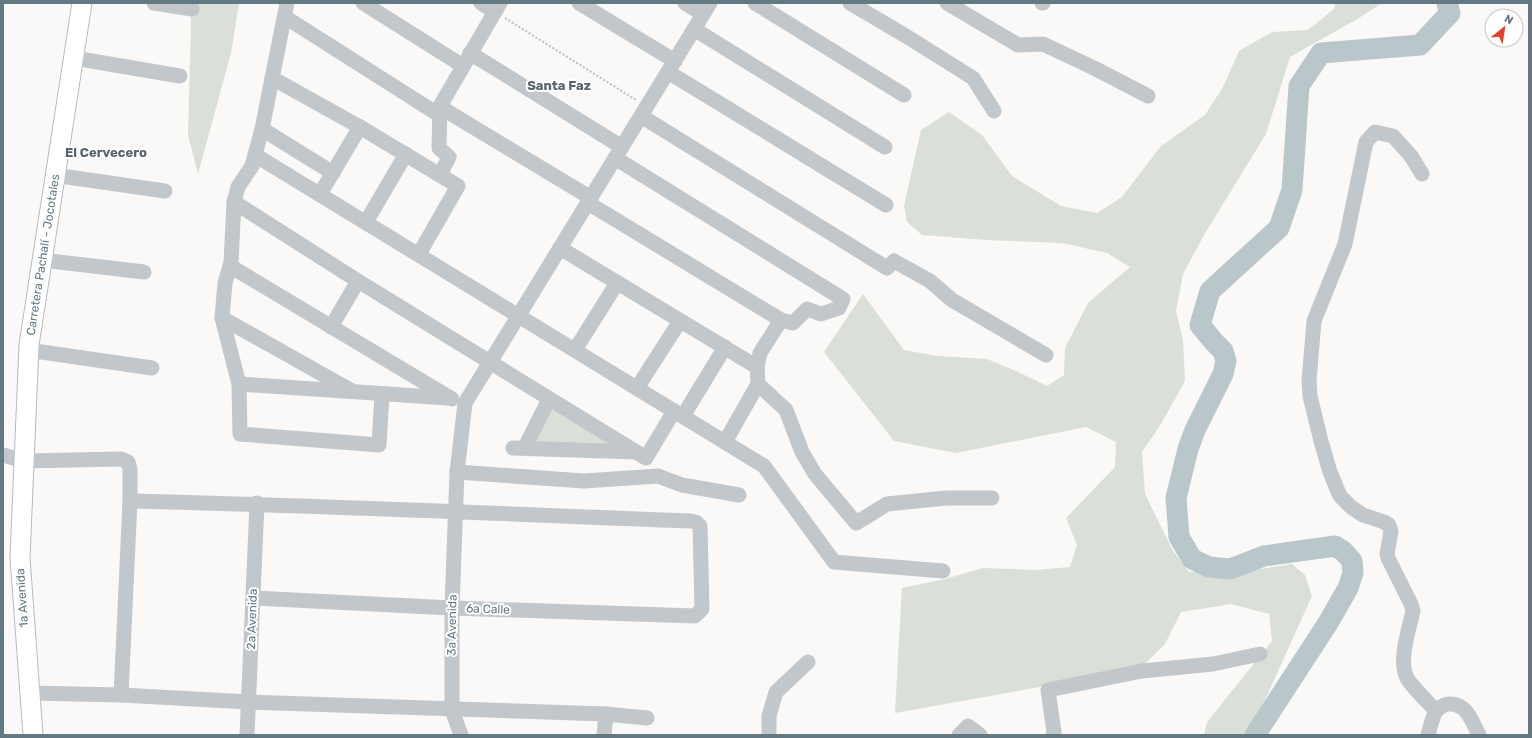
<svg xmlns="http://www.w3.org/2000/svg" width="1532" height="738" font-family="Rubik,sans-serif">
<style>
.green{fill:#dadfd7}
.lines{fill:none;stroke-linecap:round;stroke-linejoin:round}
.river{stroke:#b9c7ca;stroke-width:21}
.major-casing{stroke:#b5bbbe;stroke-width:21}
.path{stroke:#bbc0c2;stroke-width:2;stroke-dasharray:2 2;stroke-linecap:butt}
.minor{stroke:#c1c7ca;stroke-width:15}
.major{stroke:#fff;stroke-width:19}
.labels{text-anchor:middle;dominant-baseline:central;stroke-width:4;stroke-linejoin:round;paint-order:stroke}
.street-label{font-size:12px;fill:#657982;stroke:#fff}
.neighbourhood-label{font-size:13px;font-weight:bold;fill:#57666d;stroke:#fff}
</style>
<rect width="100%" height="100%" fill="#faf9f8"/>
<!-- green -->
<g class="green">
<path d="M190,3H239L231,53L198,174L188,135L191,25Z"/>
<path d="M1336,3H1382L1359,18L1290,57L1266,134L1204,235L1183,274L1176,311L1183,340L1185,381L1161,424L1142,452L1145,494L1173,551L1189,572H1241L1292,564L1305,575L1312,596L1249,735H1204L1207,722L1272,641L1269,614L1231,604L1181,612L1165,644L1140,669L895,713L902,588L945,579L983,568L1035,570L1070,567L1077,545L1066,518L1115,467L1116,442L1086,427L956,453L894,441L824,352L863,294L904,350L938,356L987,359L1016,371L1047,386L1064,375L1065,348L1088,303L1130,267L1107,253L1062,243L986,240L922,235L907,222L904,206L921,130L949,112L982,135L1012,176L1061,206L1097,213L1122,197L1161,146L1205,115L1223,87L1239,51L1272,32L1308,30L1334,9Z"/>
<path d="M549,399L637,452L525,447Z"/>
</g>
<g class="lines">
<!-- river -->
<path class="river" d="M1255,735L1328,623L1348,588L1353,573L1352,561L1343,551L1335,546L1264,556L1230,569L1209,567L1192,559L1179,537L1176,498L1188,449L1195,430L1223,374L1226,361L1223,351L1214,342L1200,325L1210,291L1279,228L1292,190L1299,86L1321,53L1420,45L1450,13L1447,3"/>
<!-- major casing -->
<g class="major-casing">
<g id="major">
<path id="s1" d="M33,735L20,558L29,345L82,3"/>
</g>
</g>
<!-- path -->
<path class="path" d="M505,18L636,100"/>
<!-- minor -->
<g class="minor">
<path d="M154,3L192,9"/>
<path d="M287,3L262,129L333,173"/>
<path d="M363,3L463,66"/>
<path d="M481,3L495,12"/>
<path d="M579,3L675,61"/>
<path d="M685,3L703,14"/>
<path d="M755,3L904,95"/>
<path d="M850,3L906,36L973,78L994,111"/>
<path d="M947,3L1018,45L1043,44L1094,68L1148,96"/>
<path d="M1042,3H1043"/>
<path d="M285,17L436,113L500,3"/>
<path d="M694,29L885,147"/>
<path d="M470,53L622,147"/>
<path d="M74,58L180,76"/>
<path d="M668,72L886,205"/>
<path d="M272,78L360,127L458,186L419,254"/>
<path d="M440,107L591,198"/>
<path d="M641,116L887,268L894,261L930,281L952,300L1046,355"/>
<path d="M262,129L252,166L238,187L234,202L231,263L225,283L222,318L239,384L240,434L379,445L382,394"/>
<path d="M255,155L764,466L834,562L943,571"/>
<path d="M615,158L843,299L839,308L821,314L807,309L793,323L781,320L760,353L757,367"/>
<path d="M1422,174L1411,156L1393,136L1375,132L1366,142L1345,244L1314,321L1309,381L1310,396L1321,441L1330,472L1340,496L1351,507L1363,515L1384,522L1389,525L1391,531L1387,554L1388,558L1411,604L1413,611C1409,630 1398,660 1407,678C1412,687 1429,703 1436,711"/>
<path d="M54,175L165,191"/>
<path d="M440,175L449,157L439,148L440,107"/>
<path d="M320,194L360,127"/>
<path d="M234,202L358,281L646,458L674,411"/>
<path d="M588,203L781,320"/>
<path d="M366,222L406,154"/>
<path d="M560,248L757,367L758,384L725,442"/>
<path d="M42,260L144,272"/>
<path d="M230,266L452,399"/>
<path d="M222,318L352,391"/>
<path d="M331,327L358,281"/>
<path d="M28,350L152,368"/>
<path d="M575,350L617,283"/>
<path d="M239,384L448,398"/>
<path d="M758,384L786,410L802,452L815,474L856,523L887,504L946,498H992"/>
<path d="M637,388L680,321"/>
<path d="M683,416L725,347"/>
<path d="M525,447L549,399"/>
<path d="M513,448L636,452"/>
<path d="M3,455L24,461L121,459L128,462L130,469V501L121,695"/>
<path d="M457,472L584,481L658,476L682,485L739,495"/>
<path d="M130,501C317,505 504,514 691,521L696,522L700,526L702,609L695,616L452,608L253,598"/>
<path d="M29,693L121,695L249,702L606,714L647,718"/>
<path d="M247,735L257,503"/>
<path d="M461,735L452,710V608L457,472L465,403L710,3"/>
<path d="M604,735L606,714"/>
<path d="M769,735V716L776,692L808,662"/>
<path d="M959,735L968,726L980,735"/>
<path d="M1053,735L1054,732L1048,690L1142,671L1213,664L1260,654"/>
<path d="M1428,735C1430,728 1432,718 1436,711C1438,708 1445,704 1449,704C1467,703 1472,722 1479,735"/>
</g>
<!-- major -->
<use href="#major" class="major"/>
</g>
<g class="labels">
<!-- street labels -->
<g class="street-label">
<text stroke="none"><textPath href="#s1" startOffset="482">Carretera Pachalí - Jocotales</textPath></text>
<text transform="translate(22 598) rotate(-94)">1a Avenida</text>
<text transform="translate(488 609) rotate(2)">6a Calle</text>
<text transform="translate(252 619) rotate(-88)">2a Avenida</text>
<text transform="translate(452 625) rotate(-89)">3a Avenida</text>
</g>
<!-- neighbourhood labels -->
<g class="neighbourhood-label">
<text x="559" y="85">Santa Faz</text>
<text x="106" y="152">El Cervecero</text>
</g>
</g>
<!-- border -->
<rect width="1532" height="738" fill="none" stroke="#657982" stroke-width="8"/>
<!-- north arrow -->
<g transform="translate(1504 28) rotate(30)"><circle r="19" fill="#ffffff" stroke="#c1c9cd"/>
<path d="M0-3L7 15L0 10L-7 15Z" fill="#e2412f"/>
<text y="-6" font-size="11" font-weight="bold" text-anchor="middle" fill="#657982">N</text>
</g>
</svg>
